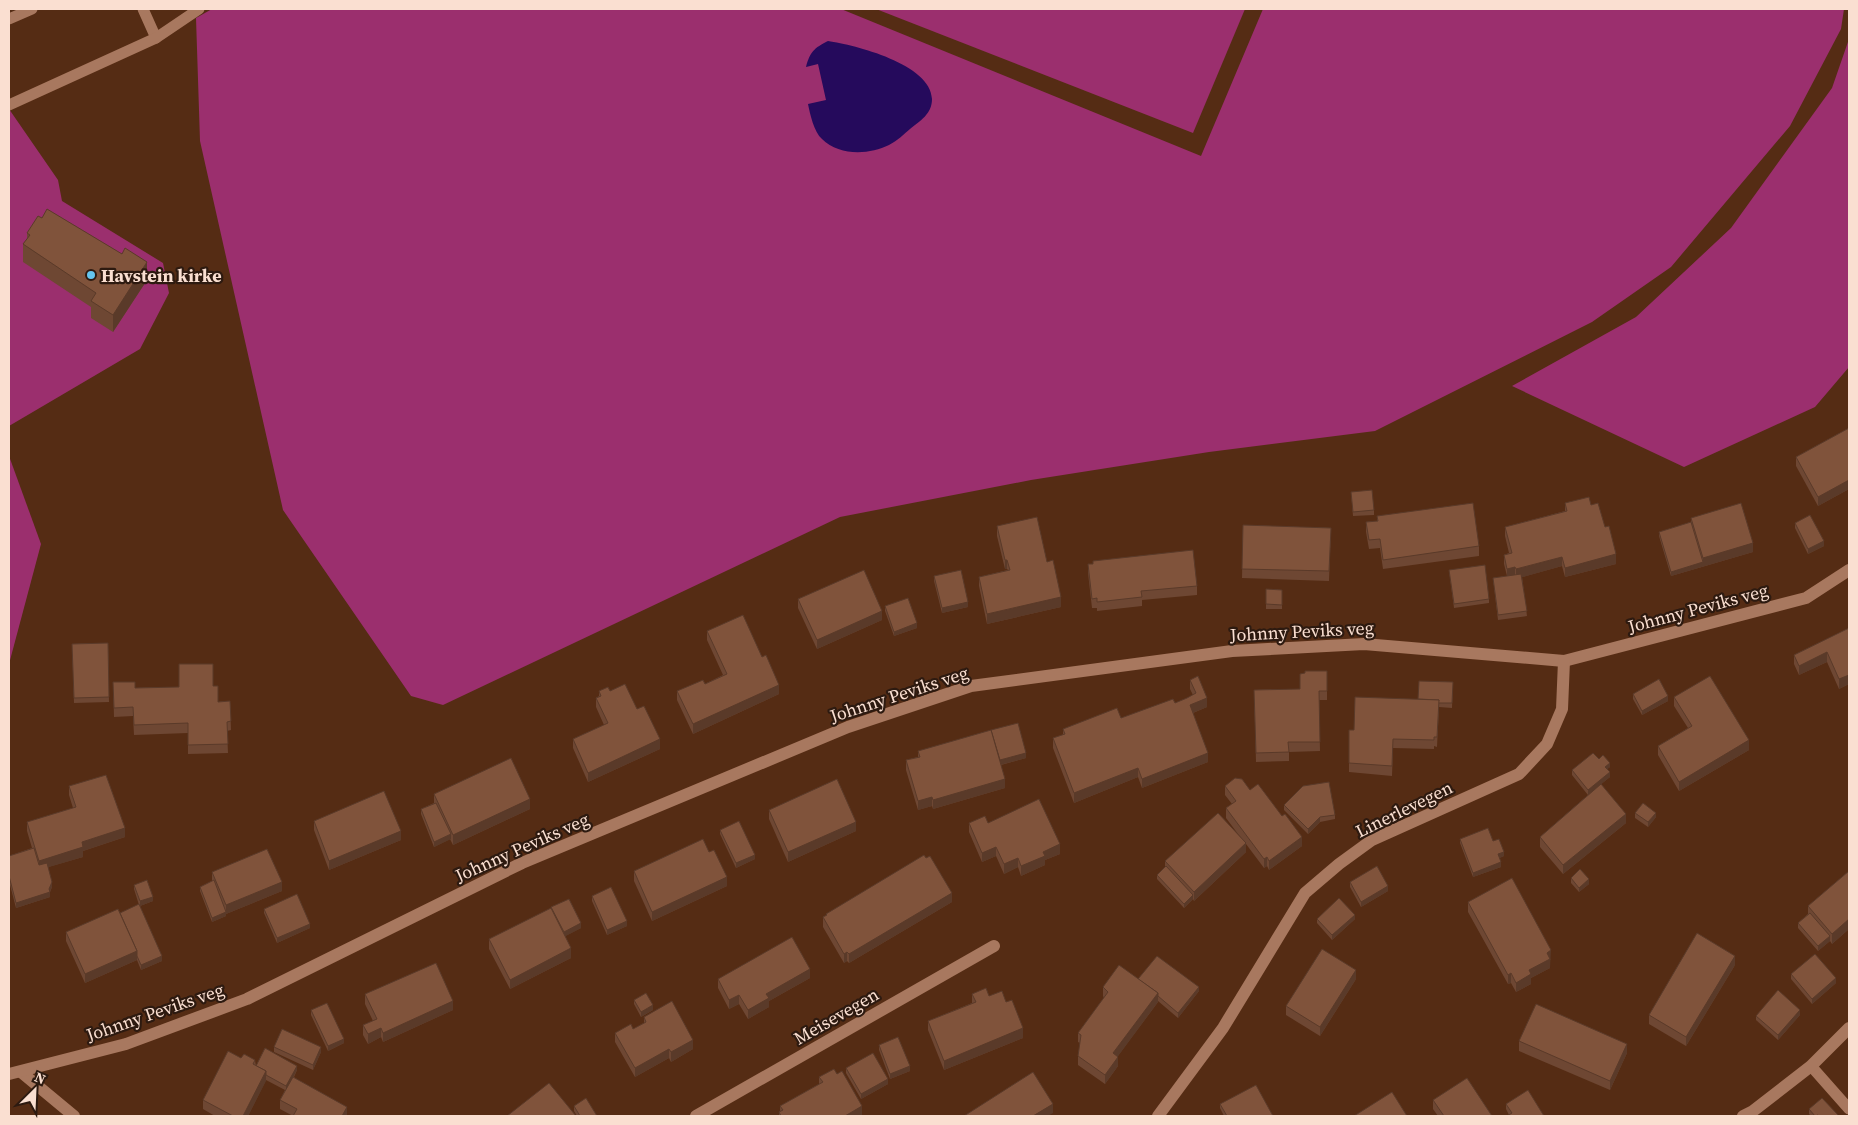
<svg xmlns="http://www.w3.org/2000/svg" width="1858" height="1125" font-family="'Source Serif 4',serif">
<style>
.green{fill:#9b2f6e}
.water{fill:#250a5c}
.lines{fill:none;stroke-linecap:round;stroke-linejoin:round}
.lane{stroke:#a8785f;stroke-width:11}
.street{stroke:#a8785f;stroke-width:12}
.wall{fill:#6e4733}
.shaded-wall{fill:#5a3a29}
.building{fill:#80533b;stroke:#5a3a29}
.poi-dot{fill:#65c5ee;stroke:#2d1a10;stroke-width:2}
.labels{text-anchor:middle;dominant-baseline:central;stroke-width:4.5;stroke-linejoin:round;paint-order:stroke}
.poi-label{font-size:18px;font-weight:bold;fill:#fadfd1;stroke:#2d1a10;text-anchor:start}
.street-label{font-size:18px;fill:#fadfd1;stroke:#2d1a10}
</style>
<rect width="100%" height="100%" fill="#552c14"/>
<!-- green -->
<g class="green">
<path d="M212,9H841L1201,156L1263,9H1844L1841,29L1790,126L1671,267L1592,322L1375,431L1209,452L1031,480L840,517L443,705L411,696L283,510L200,141L196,18Z"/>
<path d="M876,9H1245L1193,133Z"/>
<path d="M1849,39V367L1815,407L1684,467L1512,386L1636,317L1731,228L1832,88Z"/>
<path d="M9,109L58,180L62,201L163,263L169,293L140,349L9,426Z"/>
<path d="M9,456L41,544L9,664Z"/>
</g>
<!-- water -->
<path class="water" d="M828,41C855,45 931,64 932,99C932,114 920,121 910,129C904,134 897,141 889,145C869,155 839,156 822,139C814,132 810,114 808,104L826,100L818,64L806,67C810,52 814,48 828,41Z"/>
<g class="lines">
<!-- lane -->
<g class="lane">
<path d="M143,9L156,38"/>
<path d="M9,19L32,9"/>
<path d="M9,105L156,38L199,9"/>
<path d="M1811,1066L1849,1109"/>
</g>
<!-- street -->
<g class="street">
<path d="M21,1072L74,1116"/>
<path d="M9,1074L126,1044L247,999L522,863L848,727L971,686L1232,651L1364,644L1564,661L1806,598L1849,570"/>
<path d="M696,1116L994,946"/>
<path d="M1158,1116L1223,1028L1305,893L1339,864L1372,840L1519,774L1547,744L1562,709L1564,661"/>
<path d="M1743,1116L1753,1111L1811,1066L1849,1028"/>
</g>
</g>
<!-- wall -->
<g class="wall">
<path d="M27,233L147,280L113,332L91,318V307L23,262V244L27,239Z"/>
<path d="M1849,428V489L1818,506L1796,466V457Z"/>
<path d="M1351,492L1374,510V515L1353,516Z"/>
<path d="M1565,503L1591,505L1605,527L1616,564L1565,577L1562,566L1522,577L1527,616L1498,620L1493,578L1507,576L1504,564V555L1509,553L1505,536V527L1565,511Z"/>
<path d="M1377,516L1479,546V556L1383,569L1380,548L1369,549L1366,532V522L1377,521Z"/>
<path d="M1691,518L1753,552L1671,576L1659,536V532L1691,522Z"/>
<path d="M1795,523L1824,546L1808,554L1795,528Z"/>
<path d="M1243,525L1331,528L1329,581L1242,578Z"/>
<path d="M997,526L1047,562L1061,607L987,624L979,586V577L1008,570L1007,569H1005L997,536Z"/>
<path d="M1088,564L1197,586V595L1142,600V606L1097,611V608H1092L1088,573Z"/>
<path d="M1449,570L1489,599V603L1454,608Z"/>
<path d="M934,576L968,607L942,613L934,581Z"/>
<path d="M1266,589L1282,590V609H1266Z"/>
<path d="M798,599L882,620L817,649L798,608Z"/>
<path d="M885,606L917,628L894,636L885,611Z"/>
<path d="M1849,628V684L1839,689L1827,662L1799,675L1794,664V655Z"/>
<path d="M707,631L762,657L779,694L693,734L677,700V691L705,684L723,675L707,640Z"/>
<path d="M108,643L109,702L74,703L72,644Z"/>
<path d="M1327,671V700H1319L1320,751L1289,752V761L1256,762L1254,690L1300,689Z"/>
<path d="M1190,680L1207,707L1193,713L1208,762L1142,788L1138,777L1074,803L1053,748V738L1063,735V729L1121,718L1175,703L1187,698L1193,695L1190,689Z"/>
<path d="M113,682L135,688L213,686L218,702L230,701L231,730L227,731L228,753L188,754V733L134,735L133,716L114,717Z"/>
<path d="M1453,682L1452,708L1439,707L1437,747L1434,746V749L1393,748L1392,776L1349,772V730H1354Z"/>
<path d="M599,691H610L637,709L660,749L588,782L573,748V739L604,725L596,707V698L599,696Z"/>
<path d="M1633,694L1668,701L1642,715L1633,699Z"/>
<path d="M1674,697L1749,750L1679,791L1658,755V746L1688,728L1674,706Z"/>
<path d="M918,751L1026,758L1001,765L1005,788L933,809L932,806L918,810L906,770V760L918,757Z"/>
<path d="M1599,759L1610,767L1607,769L1610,777L1601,784L1626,823L1563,874L1540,847V837L1588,795L1572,775V770Z"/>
<path d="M69,786L125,837L83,851V857L48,867L52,887L50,892V897L16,908L9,881V856L32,848L27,831V822L73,808L69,795Z"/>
<path d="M1225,786L1250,790L1302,846L1269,870L1267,866L1264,868L1246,844V852L1194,901L1193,899L1184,908L1157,879V875L1165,867V861L1241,838L1226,818V808L1232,804L1225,795Z"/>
<path d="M434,794L530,809L453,845L450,839L434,847L421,814V809L434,803Z"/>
<path d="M1284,805L1335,815V819L1320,822L1308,834L1284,810Z"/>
<path d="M769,810L856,831L788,862L769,819Z"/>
<path d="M1635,813L1656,817L1648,827L1635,818Z"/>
<path d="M314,821L401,840L329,870L314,830Z"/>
<path d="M969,823H988L1060,854L1045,860V865L1021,876L1018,867L1004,874L996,856L982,862L969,832Z"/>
<path d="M720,830L755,859L736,868L720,834Z"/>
<path d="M1460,839L1493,841L1504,856L1499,858L1501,867L1473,877L1460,843Z"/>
<path d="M709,852L727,886L652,921L634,881V871Z"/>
<path d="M1849,871V929L1832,944L1830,941L1818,951L1798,928V923L1808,914V906Z"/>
<path d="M212,872L282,891L226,914V916L212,922L200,891V887L212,881Z"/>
<path d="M1571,878L1589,884L1579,892L1571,883Z"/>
<path d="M1350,882L1388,891L1361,907L1350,887Z"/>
<path d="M134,885L153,901L140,906L162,961L141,970L137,960L85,983L66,941V932L120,913L139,905L134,889Z"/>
<path d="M592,896L627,926L607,935L592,901Z"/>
<path d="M952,902L849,963L847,961L844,963L823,927V917L826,916V914Z"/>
<path d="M1468,902L1551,960H1550V968L1531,978V984L1516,992L1511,983L1508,984L1468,912Z"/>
<path d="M551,907L581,928L565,936L571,958L510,989L489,949V939L551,910Z"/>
<path d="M264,909L310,928L277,943L264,913Z"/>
<path d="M1317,919H1355L1332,940L1317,923Z"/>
<path d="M1735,965L1686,1046L1649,1024V1015Z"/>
<path d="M1791,974L1836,983L1812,1004L1791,979Z"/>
<path d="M810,978L769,1001V1007L748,1019L739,1004L729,1009L718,988V979Z"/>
<path d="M1138,979L1199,991L1178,1018L1158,1001V1002L1117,1057L1118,1066L1105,1084L1078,1065V1056L1080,1043L1078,1042V1033L1104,998L1103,996V987Z"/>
<path d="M1356,979L1320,1036L1286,1015V1006Z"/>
<path d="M365,994L453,1010L383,1042L381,1037L368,1044L363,1035V1025L373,1021L365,1004Z"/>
<path d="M972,994L989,996L1006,1002L1023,1038L944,1070L928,1030V1021L972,1003Z"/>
<path d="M634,1000L653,1010L641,1017L634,1004Z"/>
<path d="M311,1010L344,1043L328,1051L311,1015Z"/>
<path d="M1800,1015L1778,1040L1756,1020V1016Z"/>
<path d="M644,1017L693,1049L671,1062L669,1058L635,1077L615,1042V1033L633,1029L644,1023Z"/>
<path d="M1519,1041L1627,1053L1610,1090L1519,1051Z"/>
<path d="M879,1045L910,1071L890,1079L879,1050Z"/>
<path d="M274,1047L321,1052L313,1070L274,1052Z"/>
<path d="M241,1058L255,1060L256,1066L297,1070L294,1077L347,1116H293L280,1109V1100L285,1090L266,1080L248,1116H215L203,1109V1100Z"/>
<path d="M846,1068L888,1084L861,1099L846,1073Z"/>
<path d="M819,1077L862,1116H779V1112L780,1111V1106L819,1084Z"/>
<path d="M1433,1100L1492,1116H1438L1433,1109Z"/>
<path d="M1220,1104L1273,1116H1224L1220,1108Z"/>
<path d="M1506,1104L1544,1116L1509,1115L1506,1109Z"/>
<path d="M574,1106L597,1116H577L574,1111Z"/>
<path d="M1809,1109L1839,1116H1811L1809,1114Z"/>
</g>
<!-- shaded-wall -->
<g class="shaded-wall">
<path d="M147,262V280L113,332V315Z"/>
<path d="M1849,480V489L1818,506V497Z"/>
<path d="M1824,541V546L1808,554V549Z"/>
<path d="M1753,543V552L1671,576V572L1703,562V558Z"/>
<path d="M1616,554V564L1565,577V568Z"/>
<path d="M1562,557V566L1516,579V569Z"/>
<rect x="1005" y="560" width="2" height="9"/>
<path d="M1515,567V576L1507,578V569Z"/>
<path d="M1061,597V607L987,624V614Z"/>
<path d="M968,602V607L942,613V608Z"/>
<path d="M882,611V620L817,649V640Z"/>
<path d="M917,623V628L894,636V632Z"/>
<path d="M1827,652V662L1799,675V666Z"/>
<path d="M1849,675V684L1839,689V679Z"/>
<path d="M779,685V694L693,734V724Z"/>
<path d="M1668,696V701L1642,715V711Z"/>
<path d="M1207,698V707L1190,714V705Z"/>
<path d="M660,739V749L588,782V773Z"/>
<path d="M1749,740V750L1679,791V782Z"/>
<path d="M1026,753V758L1000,765V760Z"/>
<path d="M1208,753V762L1142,788V779Z"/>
<path d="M1610,763V767L1605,771V767Z"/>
<path d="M1138,768V777L1074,803V793Z"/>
<path d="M1610,772V777L1588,795V790Z"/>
<path d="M1005,779V788L933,809V800Z"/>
<path d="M932,797V806L918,810V801Z"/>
<path d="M530,799V809L453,845V835Z"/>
<path d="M1656,813V817L1648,827V822Z"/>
<path d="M1626,814V823L1563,874V865Z"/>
<path d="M1320,817V822L1308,834V829Z"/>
<path d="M856,822V831L788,862V852Z"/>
<path d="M125,828V837L83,851V857L39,870V861L82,842Z"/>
<path d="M401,831V840L329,870V861Z"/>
<path d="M451,834V839L434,847V842Z"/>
<path d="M1302,837V846L1269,870V861Z"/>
<path d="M1246,843V852L1194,901V892Z"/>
<path d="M1060,844V854L1045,860V865L1021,876V866L1043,852Z"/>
<path d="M996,847V856L982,862V853Z"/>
<path d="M1504,852V856L1498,859V854Z"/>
<path d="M755,855V859L736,868V863Z"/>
<path d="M1267,857V866L1264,868V859Z"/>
<path d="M1018,858V867L1004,874V864Z"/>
<path d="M1501,862V867L1473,877V873Z"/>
<path d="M727,877V886L652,921V912Z"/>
<path d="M1589,879V884L1579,892V888Z"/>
<path d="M52,882V887L49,893L50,892V897L16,908V903L49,889Z"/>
<path d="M282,882V891L226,914V916L212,922V918L226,912V905Z"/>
<path d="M1388,886V891L1361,907V902Z"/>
<path d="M952,893V902L849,963V954Z"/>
<path d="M1193,895V899L1184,908V904Z"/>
<path d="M153,897V901L140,906V901Z"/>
<path d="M1355,915V919L1332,940V935Z"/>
<path d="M1849,919V929L1832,944V934Z"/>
<path d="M627,921V926L607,935V930Z"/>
<path d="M581,923V928L564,937V932Z"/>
<path d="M310,924V928L277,943V938Z"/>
<path d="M1830,936V941L1818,951V946Z"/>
<path d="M571,948V958L510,989V980Z"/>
<path d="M1551,950L1550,968L1531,978V984L1516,992V983L1547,953Z"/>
<path d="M137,951V960L85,983V974Z"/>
<path d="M847,952V961L844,963V954Z"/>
<path d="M162,956V961L141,970V965Z"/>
<path d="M1735,956V965L1686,1046V1037Z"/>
<path d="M810,969V978L769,1001V1007L748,1019V1010L766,994Z"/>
<path d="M1356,970V979L1320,1036V1027Z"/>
<path d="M1511,973V983L1508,984V975Z"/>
<path d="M1836,978V983L1812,1004V999Z"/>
<path d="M1199,987V991L1178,1018V1013Z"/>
<path d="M1158,993V1002L1113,1063V1053Z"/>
<path d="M739,995V1004L729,1009V1000Z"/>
<path d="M453,1001V1010L383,1042V1033Z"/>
<path d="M653,1005V1010L641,1017V1012Z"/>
<path d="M1800,1010V1015L1778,1040V1035Z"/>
<path d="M381,1028V1037L368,1044V1034Z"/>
<path d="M1023,1028V1038L944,1070V1061Z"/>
<path d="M344,1039V1043L328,1051V1046Z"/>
<path d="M693,1040V1049L671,1062V1052Z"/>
<path d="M1627,1044V1053L1610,1090V1081Z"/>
<path d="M321,1047V1052L313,1070V1065Z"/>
<path d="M669,1049V1058L635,1077V1068Z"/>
<path d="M1118,1057V1066L1105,1084V1075Z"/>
<path d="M297,1066V1070L286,1091V1086Z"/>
<path d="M910,1066V1071L890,1079V1074Z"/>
<path d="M266,1071V1081L248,1116H243Z"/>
<path d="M888,1079V1084L861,1099V1094Z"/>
<path d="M1053,1104V1113L1048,1116H1033Z"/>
<path d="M862,1106V1116H845Z"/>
<path d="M347,1107V1116H342Z"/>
</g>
<!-- building -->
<g class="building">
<path d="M47,209L122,254L125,248L147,262L113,315L91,301L96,293L23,244L30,235L27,233L38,216L42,218Z"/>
<path d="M1849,428V480L1818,497L1796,457Z"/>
<path d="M1372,490L1374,510L1353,512L1351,492Z"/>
<path d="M1589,497L1591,505L1598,503L1605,527L1609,526L1616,554L1565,568L1562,557L1516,569L1515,567L1507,569L1504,555L1512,553L1505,527L1567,511L1565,503Z"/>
<path d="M1473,503L1479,546L1383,560L1380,539L1369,540L1366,522L1378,521L1377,516Z"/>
<path d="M1741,503L1753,543L1703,558L1691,518Z"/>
<path d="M1810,515L1824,541L1808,549L1795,523Z"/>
<path d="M1037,517L1047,562L1053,560L1061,597L987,614L979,577L1010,570L1007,560H1005L997,526Z"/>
<path d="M1691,522L1703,562L1671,572L1659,532Z"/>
<path d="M1243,525L1331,528L1329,571L1242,569Z"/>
<path d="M1193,550L1197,586L1141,591L1142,597L1097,602V598L1092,599L1088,564H1093V561Z"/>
<path d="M1485,565L1489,599L1454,604L1449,570Z"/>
<path d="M864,570L882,611L817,640L798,599Z"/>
<path d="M961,570L968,602L942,608L934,576Z"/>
<path d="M1521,574L1527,611L1498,615L1493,578Z"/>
<path d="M1266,589L1282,590V605L1266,604Z"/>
<path d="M908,598L917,623L894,632L885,606Z"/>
<path d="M743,615L762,657L766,655L779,685L693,724L677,691L703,680L705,684L727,674L707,631Z"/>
<path d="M1849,628V675L1839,679L1827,652L1799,666L1794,655Z"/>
<path d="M108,643L109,697L74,698L72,644Z"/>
<path d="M179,664H213V686H218V702L230,701L231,721L227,722L228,744L188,745V723L134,725L133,707L114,708L113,682H135V688L179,687Z"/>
<path d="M1305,671H1327V691H1319L1320,742H1288L1289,752L1256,753L1254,690L1300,689V674L1305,673Z"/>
<path d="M1198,676L1207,698L1190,705L1208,753L1142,779L1138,768L1074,793L1053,738L1065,734L1063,729L1117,708L1121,718L1173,699L1175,703L1187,698L1196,693L1190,680Z"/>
<path d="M1710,676L1749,740L1679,782L1658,746L1692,726L1674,697Z"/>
<path d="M1659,679L1668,696L1642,711L1633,694Z"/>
<path d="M1419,681L1453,682L1452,703H1438L1439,700L1418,699Z"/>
<path d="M625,684L637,709L644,706L660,739L588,773L573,739L608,723L596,698L601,696L599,691L608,687L610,691Z"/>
<path d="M1355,697L1439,700L1437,737H1434V740L1393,739L1392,766L1349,763V730H1354Z"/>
<path d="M1018,723L1026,753L1000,760L991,730Z"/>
<path d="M991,730L1005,779L933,800L932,797L918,801L906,760L920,757L918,751Z"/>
<path d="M1593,753L1599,759L1603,755L1610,763L1605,767L1610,772L1588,790L1572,770Z"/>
<path d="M511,758L530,799L453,835L434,794Z"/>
<path d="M106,775L125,828L82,842L83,847L39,861L27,822L76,807L69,786Z"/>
<path d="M1235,778L1242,779L1250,790L1258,784L1282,816L1285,814L1302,837L1269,861L1267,857L1264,859L1226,808L1236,801L1225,786Z"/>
<path d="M837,779L856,822L788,852L769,810Z"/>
<path d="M1329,782L1335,815L1320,817L1308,829L1284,805L1303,786Z"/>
<path d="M1601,784L1626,814L1563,865L1540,837Z"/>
<path d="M384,791L401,831L329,861L314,821Z"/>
<path d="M1039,799L1060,844L1043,852L1045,856L1021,866L1018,858L1004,864L996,847L982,853L969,823L985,816L988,823Z"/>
<path d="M436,803L451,834L434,842L421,809Z"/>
<path d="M1643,803L1656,813L1648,822L1635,813Z"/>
<path d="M1218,813L1246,843L1194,892L1165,861Z"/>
<path d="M739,821L755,855L736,863L720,830Z"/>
<path d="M1488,828L1493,841L1499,839L1504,852L1498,854L1501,862L1473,873L1460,839Z"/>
<path d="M703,839L709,852L714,850L727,877L652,912L634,871Z"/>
<path d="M34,848L39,865L47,863L52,882L49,889L50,892L16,903L9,876V856Z"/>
<path d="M267,849L282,882L226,905L212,872Z"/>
<path d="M924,855L926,858L930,856L952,893L849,954L847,952L844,954L823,917L827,915L826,914Z"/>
<path d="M1166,866L1193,895L1184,904L1157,875Z"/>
<path d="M1377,866L1388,886L1361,902L1350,882Z"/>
<path d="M1580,869L1589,879L1579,888L1571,878Z"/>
<path d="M1849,871V919L1832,934L1808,906Z"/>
<path d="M1512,878L1551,950L1547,953L1550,959L1529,970L1531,974L1516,983L1511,973L1508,975L1468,902Z"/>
<path d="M147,880L153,897L140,901L134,885Z"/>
<path d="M214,880L226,912L212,918L200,887Z"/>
<path d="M611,887L627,921L607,930L592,896Z"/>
<path d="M297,894L310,924L277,938L264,909Z"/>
<path d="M1339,898L1355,915L1332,935L1317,919Z"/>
<path d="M569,899L581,923L564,932L551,907Z"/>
<path d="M139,904L162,956L141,965L137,956V951L120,913Z"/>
<path d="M551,908L571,948L510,980L489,939Z"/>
<path d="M118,909L137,951L85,974L66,932Z"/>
<path d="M1810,913L1830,936L1818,946L1798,923Z"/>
<path d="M1697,933L1735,956L1686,1037L1649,1015Z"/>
<path d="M792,937L810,969L766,994L769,998L748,1010L739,995L729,1000L718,979Z"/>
<path d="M1322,949L1356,970L1320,1027L1286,1006Z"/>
<path d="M1815,954L1836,978L1812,999L1791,974Z"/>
<path d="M1157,956L1199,987L1178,1013L1158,996V993L1138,979Z"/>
<path d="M436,963L453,1001L383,1033L381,1028L368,1034L363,1025L377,1019L365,994Z"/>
<path d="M1119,965L1158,993L1113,1053L1118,1057L1105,1075L1078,1056L1081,1035L1078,1033L1108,992L1103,987Z"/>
<path d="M986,988L989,996L1002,991L1006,1002L1012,1000L1023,1028L944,1061L928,1021L976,1002L972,994Z"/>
<path d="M1778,990L1800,1010L1778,1035L1756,1016Z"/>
<path d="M646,993L653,1005L641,1012L634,1000Z"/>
<path d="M672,1001L693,1040L671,1052L669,1049L635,1068L615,1033L631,1024L633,1029L646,1022L644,1017Z"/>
<path d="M327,1003L344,1039L328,1046L311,1010Z"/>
<path d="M1536,1004L1627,1044L1610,1081L1519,1041Z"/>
<path d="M282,1029L321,1047L313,1065L274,1047Z"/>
<path d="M898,1037L910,1066L890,1074L879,1045Z"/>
<path d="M265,1048L297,1066L286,1086L266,1075V1071L256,1066Z"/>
<path d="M228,1051L241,1058L244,1054L255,1060L253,1064L266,1071L243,1116H233L203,1100Z"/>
<path d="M873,1053L888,1079L861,1094L846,1068Z"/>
<path d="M834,1069L837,1074L842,1071L862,1106L845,1116H781L779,1112L783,1110L780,1106L823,1082L819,1077Z"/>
<path d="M1033,1072L1053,1104L1033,1116H964Z"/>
<path d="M293,1077L347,1107L342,1116H293L297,1109L280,1100Z"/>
<path d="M1467,1078L1492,1116H1444L1433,1100Z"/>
<path d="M549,1083L576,1116H507Z"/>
<path d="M1256,1085L1273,1116H1227L1220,1104Z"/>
<path d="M1528,1090L1544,1116H1507L1512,1113L1506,1104Z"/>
<path d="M1392,1092L1407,1116H1354Z"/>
<path d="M586,1098L597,1116H580L574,1106Z"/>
<path d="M1822,1098L1839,1116H1819L1818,1115L1815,1116L1809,1109Z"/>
</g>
<!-- markers -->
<circle class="poi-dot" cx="91" cy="275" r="5"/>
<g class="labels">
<!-- poi labels -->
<g class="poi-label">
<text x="101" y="275">Havstein kirke</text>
</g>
<!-- street labels -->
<g class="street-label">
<text transform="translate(1698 608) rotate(-15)">Johnny Peviks veg</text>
<text transform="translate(1302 631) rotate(-3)">Johnny Peviks veg</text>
<text transform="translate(899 694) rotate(-18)">Johnny Peviks veg</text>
<text transform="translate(1404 809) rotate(-26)">Linerlevegen</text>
<text transform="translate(522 847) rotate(-24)">Johnny Peviks veg</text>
<text transform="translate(155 1012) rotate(-19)">Johnny Peviks veg</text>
<text transform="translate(836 1016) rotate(-30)">Meisevegen</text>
</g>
</g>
<!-- border -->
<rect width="1858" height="1125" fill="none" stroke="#fadfd1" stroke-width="20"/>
<!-- north arrow -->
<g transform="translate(35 1090) rotate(24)" stroke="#2d1a10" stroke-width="4" paint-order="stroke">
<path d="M0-4L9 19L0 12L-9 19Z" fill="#fadfd1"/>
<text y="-8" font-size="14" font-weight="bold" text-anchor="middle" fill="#fadfd1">N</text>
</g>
</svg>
